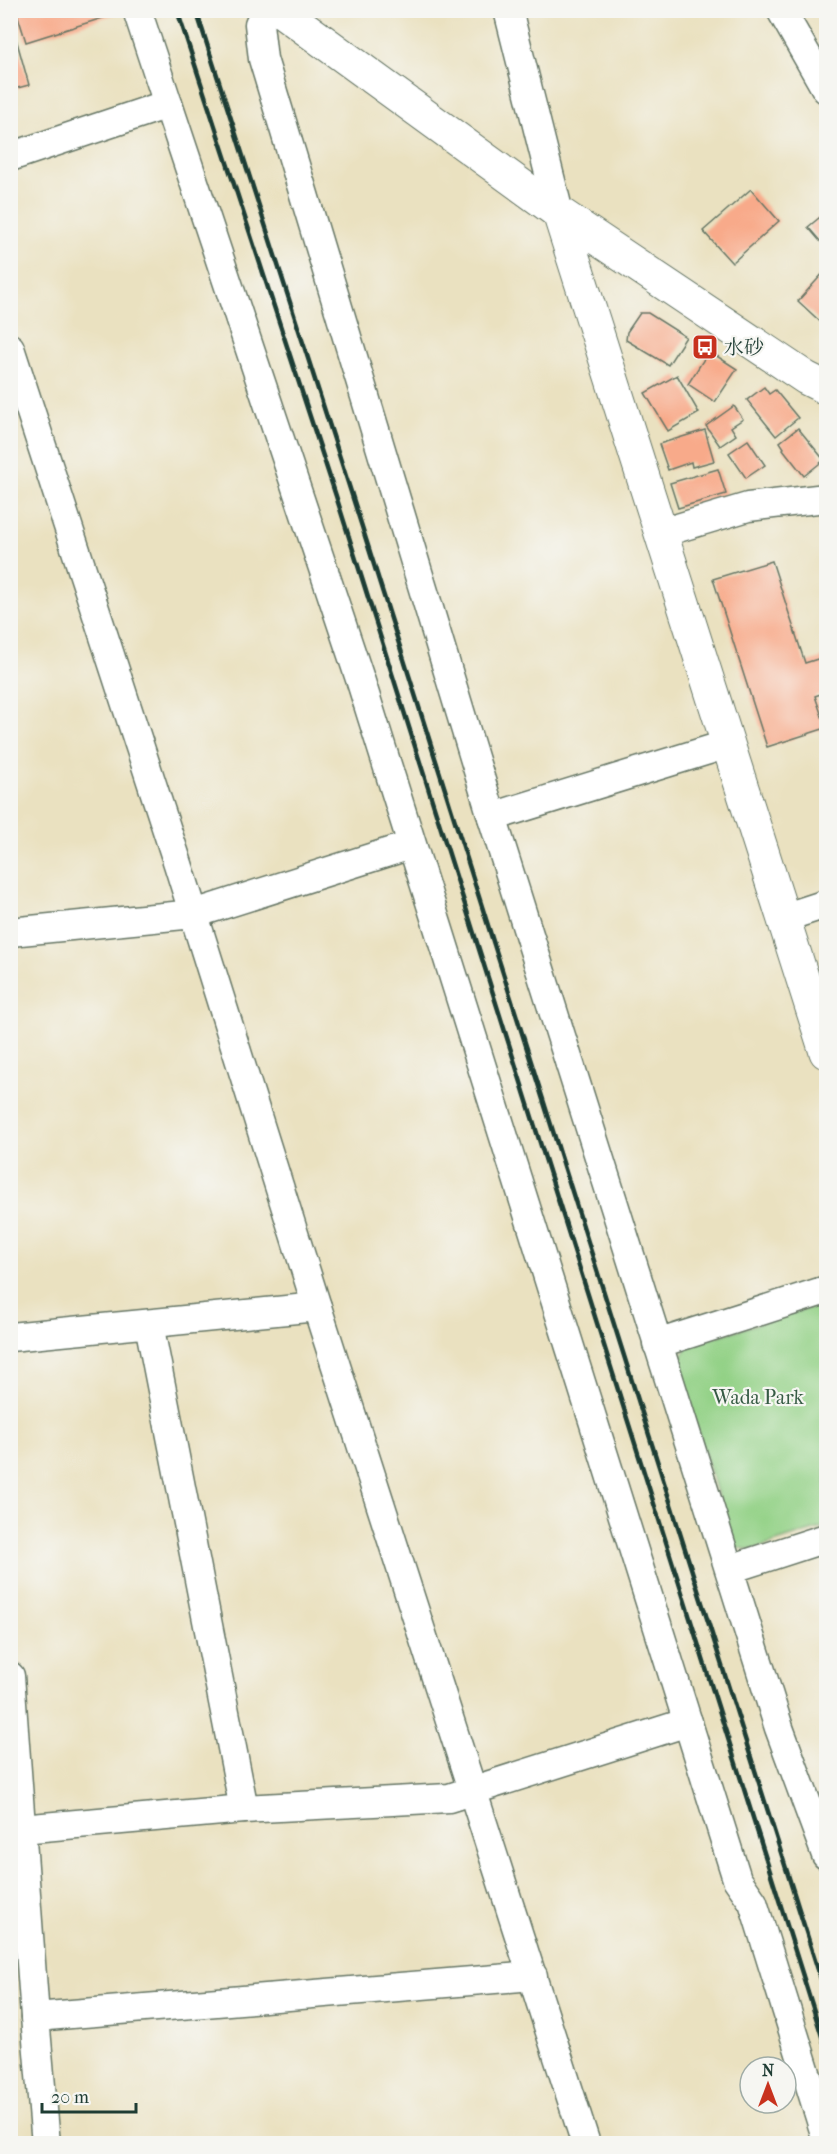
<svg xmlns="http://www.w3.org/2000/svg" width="837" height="2154" font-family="'IM FELL French Canon','Noto Serif JP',serif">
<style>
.green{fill:#93d186;stroke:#59875d;stroke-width:1.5}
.building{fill:#f8aa8a}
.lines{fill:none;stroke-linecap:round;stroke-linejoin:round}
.minor-casing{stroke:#667665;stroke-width:31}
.tertiary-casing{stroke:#667665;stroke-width:35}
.minor{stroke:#fff;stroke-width:28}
.tertiary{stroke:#fff;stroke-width:33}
.rail{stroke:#1f3d34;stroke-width:4.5}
.labels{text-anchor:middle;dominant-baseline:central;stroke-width:4.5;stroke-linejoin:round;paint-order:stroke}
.poi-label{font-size:20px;fill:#1f3d34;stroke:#f6f6f2;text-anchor:start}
.park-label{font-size:20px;fill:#365b44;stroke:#f6f6f2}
</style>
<rect width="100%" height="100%" fill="#f6f6f2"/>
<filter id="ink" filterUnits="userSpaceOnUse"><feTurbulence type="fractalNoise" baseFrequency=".0167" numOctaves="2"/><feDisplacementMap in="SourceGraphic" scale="12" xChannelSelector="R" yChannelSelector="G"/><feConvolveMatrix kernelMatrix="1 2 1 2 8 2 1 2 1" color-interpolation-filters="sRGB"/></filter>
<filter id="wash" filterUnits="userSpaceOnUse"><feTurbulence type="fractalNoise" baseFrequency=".008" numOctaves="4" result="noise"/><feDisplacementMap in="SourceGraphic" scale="24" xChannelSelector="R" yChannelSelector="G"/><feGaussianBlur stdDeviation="1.35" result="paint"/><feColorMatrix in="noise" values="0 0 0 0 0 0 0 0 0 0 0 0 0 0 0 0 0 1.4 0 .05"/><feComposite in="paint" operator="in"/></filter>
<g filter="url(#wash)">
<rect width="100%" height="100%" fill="#eae1c0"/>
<!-- green -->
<path class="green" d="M826,1303V1526L752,1550L734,1547L677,1365L688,1345Z"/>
<g id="blocks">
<!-- building -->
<g class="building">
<path d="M16,10H125V11L26,42Z"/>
<path d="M10,17L29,85L10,90Z"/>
<path d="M751,189L779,221L732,263L703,231Z"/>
<path d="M826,206V248L808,227L825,213L822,210Z"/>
<path d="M825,271L826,273V327L798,301Z"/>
<path d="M640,313H648L686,337L668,365L626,340L627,332Z"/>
<path d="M709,351L737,369L715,402L688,384Z"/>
<path d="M677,375L699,413L668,431L645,393Z"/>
<path d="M764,387L769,394L775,390L798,418L776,436L747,400Z"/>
<path d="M734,406L743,419L731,427L736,435L720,446L706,426Z"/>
<path d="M798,428L824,460L804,476L783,449L784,448L780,442Z"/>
<path d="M705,430L714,461L692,467L691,462L668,470L659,444Z"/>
<path d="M748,440L765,465L746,478L729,453Z"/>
<path d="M718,469L726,494L678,508L670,483Z"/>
<path d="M772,561L805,663L824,657L826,665V692L815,696L826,728L767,747L713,579Z"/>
</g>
</g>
</g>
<g filter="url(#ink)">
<use href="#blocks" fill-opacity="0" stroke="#667665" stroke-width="1.5"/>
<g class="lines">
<!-- minor casing -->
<g class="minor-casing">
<g id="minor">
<path d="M266,10L259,24L263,59L492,817L728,744"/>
<path d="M508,10L559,213"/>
<path d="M781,10L826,89"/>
<path d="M168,104L361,682L737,1879L753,1902L826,2137"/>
<path d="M10,157L168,104L137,10"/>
<path d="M10,348L178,864L317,1307L586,2144"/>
<path d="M661,533L748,507L826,498"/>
<path d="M492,817L779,1728L826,1855"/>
<path d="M783,918L826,904"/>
<path d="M10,932L194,914L411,845"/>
<path d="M149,1324L244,1809"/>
<path d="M10,1337L317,1307"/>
<path d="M657,1344L826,1290"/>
<path d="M730,1569L826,1538"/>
<path d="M10,1676L35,2017L46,2144"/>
<path d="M21,1829L244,1809L449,1798L688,1722"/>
<path d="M35,2017L533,1976"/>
</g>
</g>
<!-- tertiary casing -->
<g class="tertiary-casing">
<g id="tertiary">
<path d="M280,10L559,213L806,378L826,388"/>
<path d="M559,213L826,1052"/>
</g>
</g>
<!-- minor -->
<use href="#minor" class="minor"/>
<!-- tertiary -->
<use href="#tertiary" class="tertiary"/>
<!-- rail -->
<g class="rail">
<path d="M177,10L336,496L826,2049"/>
<path d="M196,10L351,492L826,1995"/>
</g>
</g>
</g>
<!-- icons -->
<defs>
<g id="bus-square" transform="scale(1.35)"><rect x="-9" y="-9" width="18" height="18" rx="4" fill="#c8321e" stroke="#f6f6f2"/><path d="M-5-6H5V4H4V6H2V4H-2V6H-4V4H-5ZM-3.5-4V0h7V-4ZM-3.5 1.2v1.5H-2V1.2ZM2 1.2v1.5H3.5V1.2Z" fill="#fff"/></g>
</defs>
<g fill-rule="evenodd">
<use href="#bus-square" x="705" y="347"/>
</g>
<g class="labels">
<!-- poi labels -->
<g class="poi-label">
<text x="724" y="347">水砂</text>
</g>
<!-- park labels -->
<g class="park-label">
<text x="758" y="1397">Wada Park</text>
</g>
</g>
<!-- margin -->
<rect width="837" height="2154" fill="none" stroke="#f6f6f2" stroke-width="36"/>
<!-- north arrow -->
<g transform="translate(768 2085)"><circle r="28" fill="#f6f6f2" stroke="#a0aca6" stroke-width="1.5"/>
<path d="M0-4.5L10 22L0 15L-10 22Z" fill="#c8321e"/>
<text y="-9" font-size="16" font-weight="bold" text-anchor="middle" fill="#1f3d34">N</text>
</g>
<!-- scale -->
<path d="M42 2103v9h94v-9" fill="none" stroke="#1f3d34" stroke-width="3"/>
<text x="51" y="2103" font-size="18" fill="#1f3d34" stroke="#f6f6f2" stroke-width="4.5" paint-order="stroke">20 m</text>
</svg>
